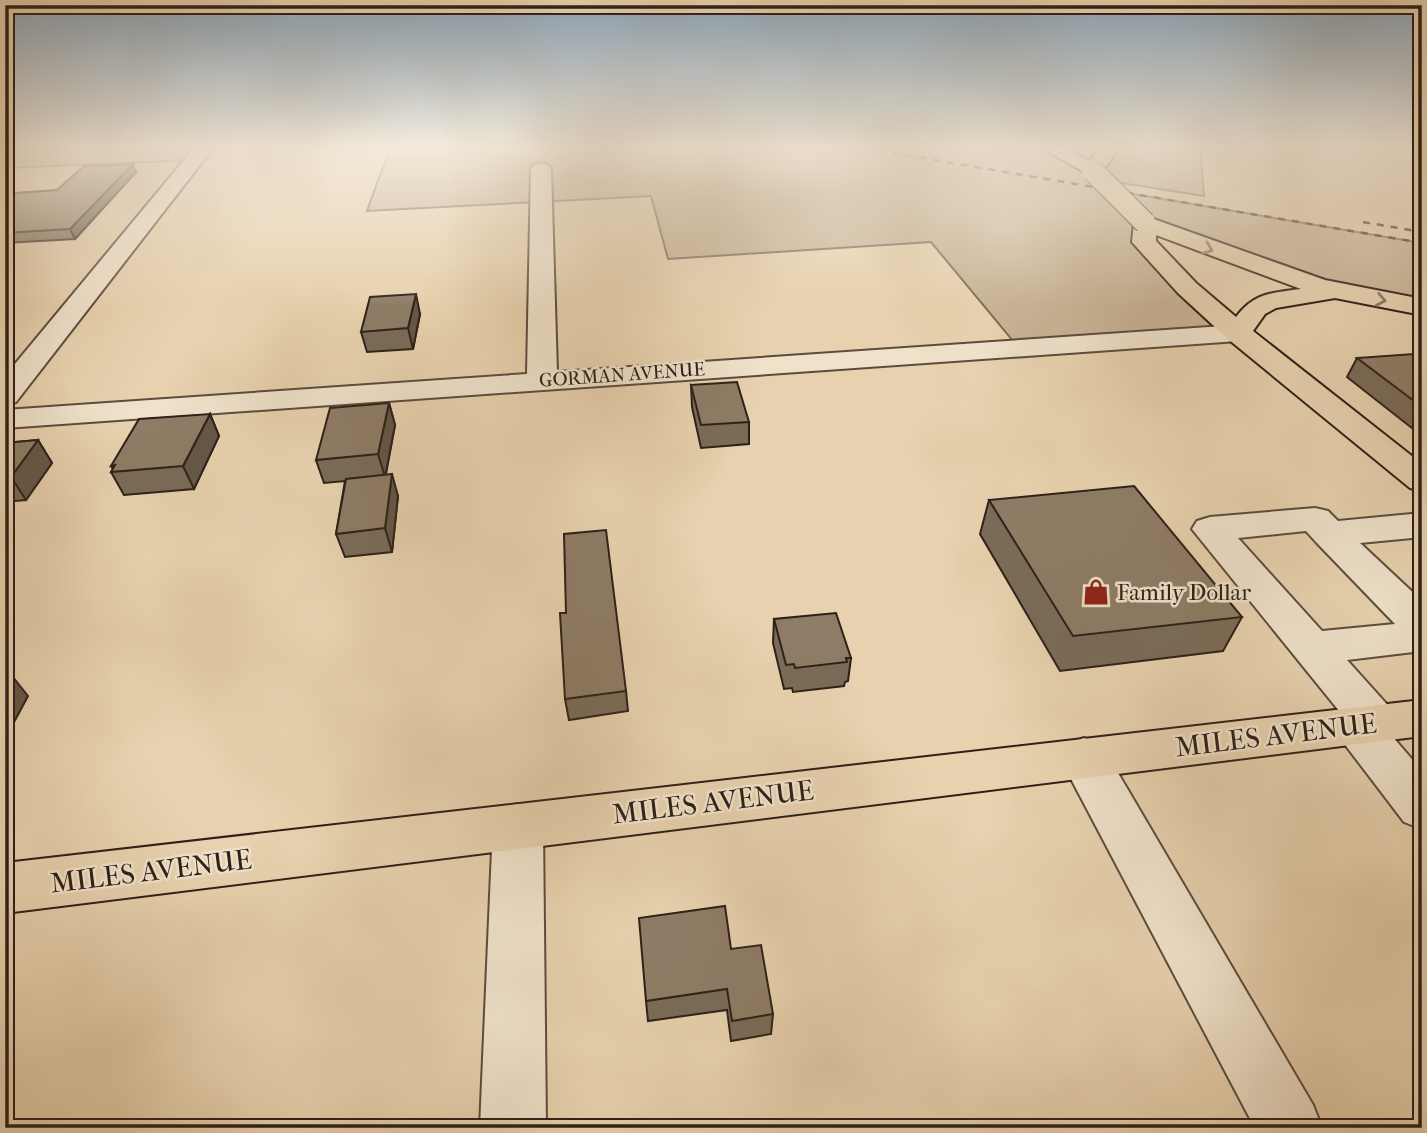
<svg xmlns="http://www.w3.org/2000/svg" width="1427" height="1133" font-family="'IM FELL French Canon',serif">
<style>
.green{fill:#c8b395;stroke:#7b6a57;stroke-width:2}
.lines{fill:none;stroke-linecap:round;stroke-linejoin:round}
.minor-casing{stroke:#5c4c3e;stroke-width:4}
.major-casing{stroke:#2e2019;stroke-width:4}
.minor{fill:#efe1ca;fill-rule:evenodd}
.major{fill:#e7d1ae;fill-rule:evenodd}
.rail{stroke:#2e2019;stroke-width:2.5;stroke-dasharray:7 7;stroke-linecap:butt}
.major-bridge-casing{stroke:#2e2019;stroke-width:23;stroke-linecap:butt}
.major-bridge{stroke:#e7d1ae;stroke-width:21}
.wall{fill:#7a6b58;stroke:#2e2019;stroke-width:2}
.shaded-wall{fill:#635747;stroke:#2e2019;stroke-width:2}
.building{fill:#8e7c66;stroke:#2e2019;stroke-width:2}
.oneway{stroke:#8a7864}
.labels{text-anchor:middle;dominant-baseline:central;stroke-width:5;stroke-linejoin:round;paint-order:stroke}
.far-street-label{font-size:19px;fill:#2e2019;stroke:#efe1ca}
.poi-label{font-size:23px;fill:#2e2019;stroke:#efe1ca;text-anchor:start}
.near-street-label{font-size:28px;fill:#2e2019;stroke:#efe1ca}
</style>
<rect width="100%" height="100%" fill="#e7d1ae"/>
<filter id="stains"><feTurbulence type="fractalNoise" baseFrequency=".00286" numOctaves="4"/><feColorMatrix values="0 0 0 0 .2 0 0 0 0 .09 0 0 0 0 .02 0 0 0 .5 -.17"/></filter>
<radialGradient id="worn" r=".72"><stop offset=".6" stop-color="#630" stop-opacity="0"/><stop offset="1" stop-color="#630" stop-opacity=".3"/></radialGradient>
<!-- green -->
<g class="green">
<path d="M5,148H204L195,160L5,168Z"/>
<path d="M390,148H1200L1204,196L1103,180L1110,190L1422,243V319L1399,304L1145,224L1144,242L1238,333L1018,347L931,242L668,259L651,196L367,211Z"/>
</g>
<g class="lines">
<!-- minor casing -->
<g class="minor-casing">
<g id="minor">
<path d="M194,148H213L16,402L5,405V376Z"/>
<path d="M541,163L548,165L551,169L557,372L1238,325L1248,327L1252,333L1248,339L1238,341L5,428V410L527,374L531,169L534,165Z"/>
<path d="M1315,508L1328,511L1338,521L1422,513V537L1360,543L1422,601V651L1347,660L1392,710L1399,723L1392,736L1422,771V829L1404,822L1340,738L1333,725L1340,712L1192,529L1197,521L1210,517ZM1306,531L1316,542L1395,624L1322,631L1238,538Z"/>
<path d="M1084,738L1101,744L1313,1105L1322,1128H1255L1060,758L1067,744Z"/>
<path d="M518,804L536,810L543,826L546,1128H480L493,826L500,810Z"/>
</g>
</g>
<!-- major casing -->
<g class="major-casing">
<g id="major">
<path d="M1042,148H1066L1090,161L1100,148H1119L1100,175L1093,177Z"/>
<path d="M1145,216L1325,280L1422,299V315L1335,298L1276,308L1265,314L1253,331L1422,464V491L1410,488L1228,339L1178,293L1132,242L1134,223L1137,218ZM1156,235L1301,289C1272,293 1255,292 1236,317L1196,283L1156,241Z"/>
<path d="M1422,700V736L5,913V863Z"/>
</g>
</g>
<!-- minor -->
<use href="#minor" class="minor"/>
<!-- major -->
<use href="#major" class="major"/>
<!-- rail -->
<g class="rail">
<path d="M864,148L1422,243"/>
<path d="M1363,222L1422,232"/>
</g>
<!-- major-bridge casing -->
<g class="major-bridge-casing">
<path id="major-bridge" d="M1093,171L1145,223"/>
</g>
<!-- major-bridge -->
<use href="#major-bridge" class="major-bridge"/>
</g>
<!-- wall -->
<g class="wall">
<path d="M136,172L75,239L5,243V194L57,190Z"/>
<path d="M420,314L413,349L367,352L361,332Z"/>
<path d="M1357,358L1422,359V436L1347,377Z"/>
<path d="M691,385L749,422V444L701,448L692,407Z"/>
<path d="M389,403L395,425L386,474L398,496L392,552L345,557L336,534L345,481L324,483L316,460Z"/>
<path d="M210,414L219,436L194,489L124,495L111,472L113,469L111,466Z"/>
<path d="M38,440L52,463L26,500L5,502V443Z"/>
<path d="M989,500L1242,617L1223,651L1060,671L980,534Z"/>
<path d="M566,613L626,691L628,711L569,720L565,699Z"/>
<path d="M774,619L851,658L848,681L845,682L844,686L793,692L792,688L784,689L773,643Z"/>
<path d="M731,949L773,1014L771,1034L731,1041L727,1010L648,1021L646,1001Z"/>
</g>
<!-- shaded-wall -->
<g class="shaded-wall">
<path d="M133,164L136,172L75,239L70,229Z"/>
<path d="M416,294L420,314L413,349L408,328Z"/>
<path d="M389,403L395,425L385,477L378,454Z"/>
<path d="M210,414L219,436L194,489L183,466Z"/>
<path d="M38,440L52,463L26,500L11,477Z"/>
<path d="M392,474L398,496L392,552L385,528Z"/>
<path d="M5,667L28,696L5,739Z"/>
</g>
<!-- building -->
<g class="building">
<path d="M133,164L70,229L5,233V194L57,190L84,166Z"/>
<path d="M416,294L408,328L361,332L370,297Z"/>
<path d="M1414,354L1422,359V407L1357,358Z"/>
<path d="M737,382L749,422L701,425L691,385Z"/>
<path d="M389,403L378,454L316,460L330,408Z"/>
<path d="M210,414L183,466L111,472L115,465L111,466L139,419Z"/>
<path d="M38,440L11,477L5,478V443Z"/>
<path d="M392,474L385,528L336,534L346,479Z"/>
<path d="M1134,486L1242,617L1073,636L989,500Z"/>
<path d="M606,530L626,691L565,699L560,613H566L564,534Z"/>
<path d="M836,613L851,658H846L847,662L795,668L794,664L786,665L774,619Z"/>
<path d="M725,906L731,949L761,945L773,1014L732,1021L727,989L646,1001L639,918Z"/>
</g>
<!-- one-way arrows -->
<defs><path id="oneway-chevron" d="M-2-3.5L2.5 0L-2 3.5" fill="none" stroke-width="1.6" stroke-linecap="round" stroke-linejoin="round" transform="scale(1.75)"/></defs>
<g class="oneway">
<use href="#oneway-chevron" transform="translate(1208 249) rotate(22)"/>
<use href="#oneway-chevron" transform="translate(1381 300) rotate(11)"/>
</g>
<!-- sky -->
<linearGradient id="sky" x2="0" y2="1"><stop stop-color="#8ea8bc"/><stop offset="0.48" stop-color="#f4eadb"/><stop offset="1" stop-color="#f4eadb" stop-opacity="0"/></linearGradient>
<rect width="1427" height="307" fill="url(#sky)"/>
<!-- icons -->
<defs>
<g id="shop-bare" transform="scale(2.1)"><path d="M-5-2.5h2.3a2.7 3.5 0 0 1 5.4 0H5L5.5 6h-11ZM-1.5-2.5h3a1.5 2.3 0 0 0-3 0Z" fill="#8f2418" stroke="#efe1ca" stroke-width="2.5" paint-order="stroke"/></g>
</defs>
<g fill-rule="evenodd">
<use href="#shop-bare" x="1096" y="592"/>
</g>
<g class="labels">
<!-- far-street labels -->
<g class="far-street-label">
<text transform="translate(622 375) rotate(-4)">GORMAN AVENUE</text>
</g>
<!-- poi labels -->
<g class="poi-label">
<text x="1117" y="592">Family Dollar</text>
</g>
<!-- near-street labels -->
<g class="near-street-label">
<text transform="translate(1276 735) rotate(-7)">MILES AVENUE</text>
<text transform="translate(713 802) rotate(-7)">MILES AVENUE</text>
<text transform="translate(151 871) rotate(-7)">MILES AVENUE</text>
</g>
</g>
<!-- margin -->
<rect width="1427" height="1133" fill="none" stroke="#e7d1ae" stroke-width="28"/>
<rect x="7" y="7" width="1413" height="1119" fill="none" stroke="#2e2019" stroke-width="3.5"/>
<rect x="14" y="14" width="1399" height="1105" fill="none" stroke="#2e2019" stroke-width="2"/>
<rect width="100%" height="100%" filter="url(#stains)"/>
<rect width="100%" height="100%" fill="url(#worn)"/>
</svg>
